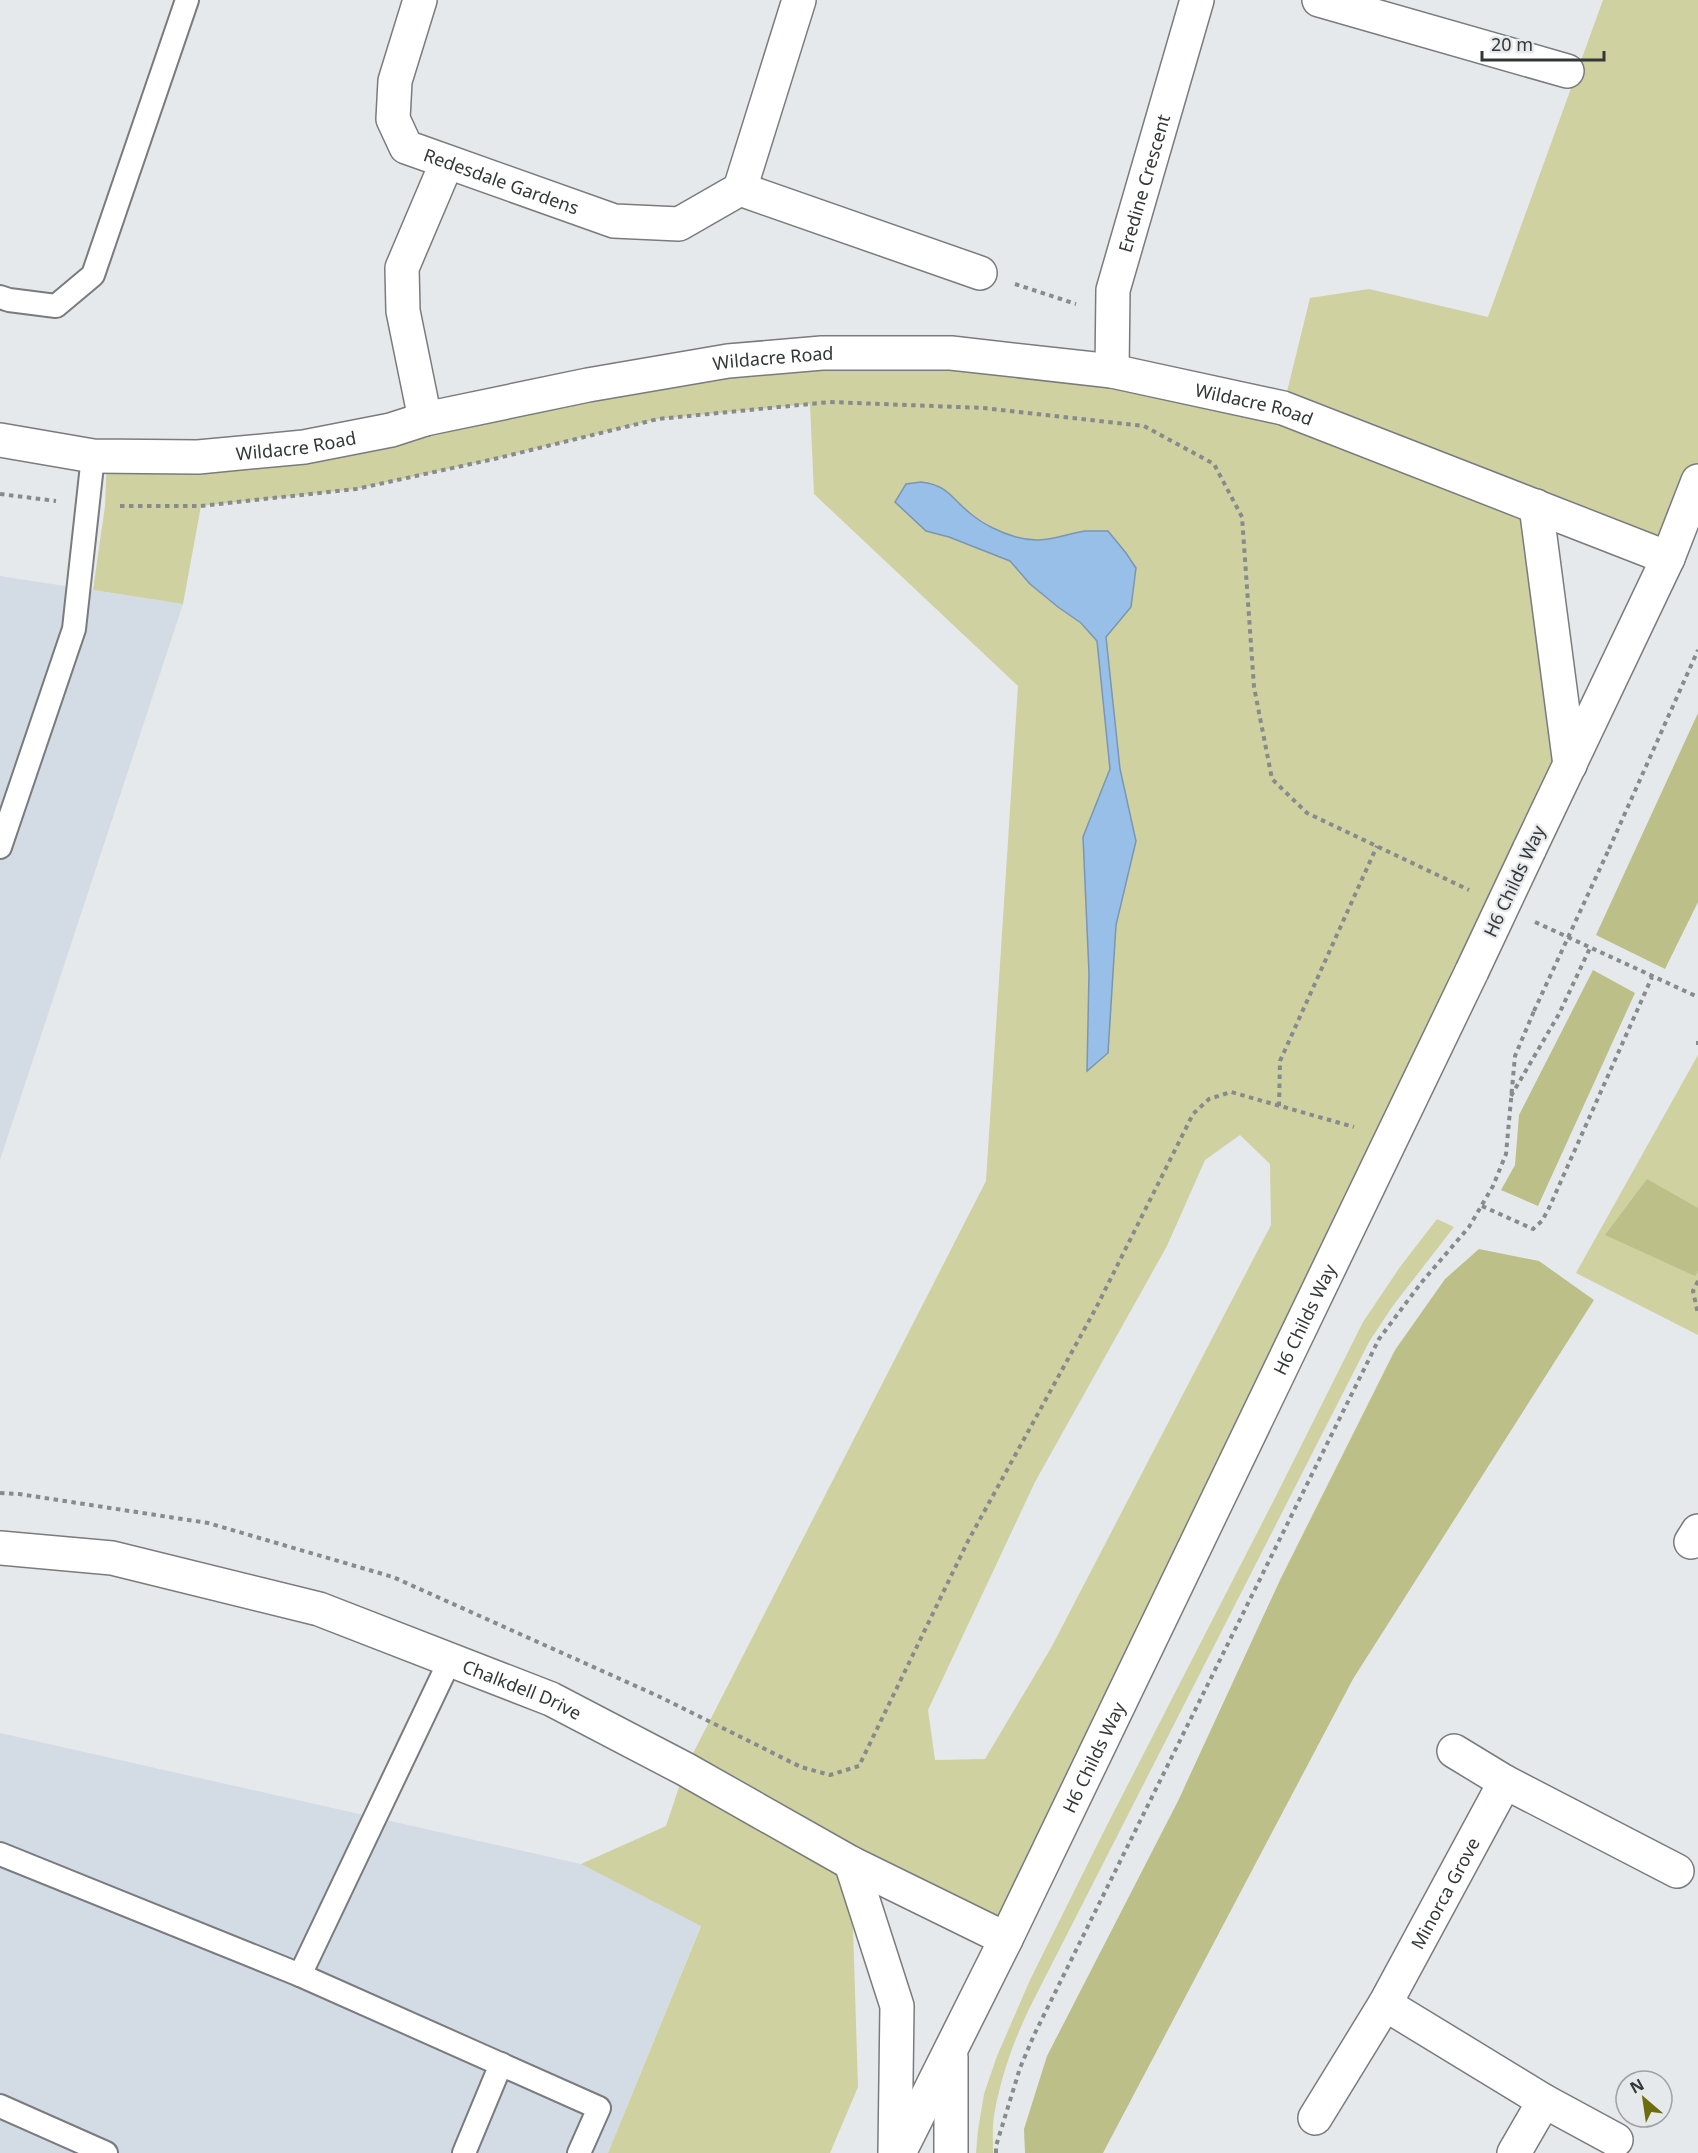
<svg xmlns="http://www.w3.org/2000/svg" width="1698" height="2153" font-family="'Noto Sans',sans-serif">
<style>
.built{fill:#d3dbe4}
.green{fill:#cfd1a0;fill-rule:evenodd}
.forest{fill:#bdbf89}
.water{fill:#98bfe7;stroke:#7a96b2;stroke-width:1.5}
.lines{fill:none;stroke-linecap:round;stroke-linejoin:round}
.service-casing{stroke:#797b7e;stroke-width:26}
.minor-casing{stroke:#797b7e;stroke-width:36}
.tertiary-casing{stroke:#797b7e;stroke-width:36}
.path{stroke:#888b8c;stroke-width:4;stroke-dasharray:4.5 4.5;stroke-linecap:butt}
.service{stroke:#fff;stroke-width:22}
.minor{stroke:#fff;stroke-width:33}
.tertiary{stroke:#fff;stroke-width:33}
.tertiary-bridge-casing{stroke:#797b7e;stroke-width:36;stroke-linecap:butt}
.path-bridge{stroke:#888b8c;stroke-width:4;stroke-dasharray:4.5 4.5;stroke-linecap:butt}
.tertiary-bridge{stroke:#fff;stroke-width:33}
.labels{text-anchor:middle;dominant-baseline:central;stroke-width:4.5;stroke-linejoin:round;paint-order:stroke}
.street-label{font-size:18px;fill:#343637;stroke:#e6e9ec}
</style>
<rect width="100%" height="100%" fill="#e6e9ec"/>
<!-- built -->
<g class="built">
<path d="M0,576L183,604L0,1160Z"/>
<path d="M0,1733L581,1864L701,1925L608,2153H0Z"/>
</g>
<!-- green -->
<g class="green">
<path d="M1603,0H1698V481L1668,557L1537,506L1570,765L1006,1939L851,1864L858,2087L830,2153H608L701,1926L581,1864L666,1826L685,1769L986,1181L1018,686L814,494L810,404L658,419L494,459L356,489L201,506L183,604L93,590L105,506L107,456L198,457L588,385L951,353L1283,408L1310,298L1369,289L1488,317ZM935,484C950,492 960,507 974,516C991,527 1010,538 1030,541C1049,543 1067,534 1085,531C1092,531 1101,531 1108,531L1126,553L1136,568C1132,597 1126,616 1106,637L1120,769L1136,841L1116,925L1108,1053L1087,1070L1089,973L1083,837L1110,769L1097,641L1081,623L1058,607L1030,584L1010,561L949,537L925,531ZM1240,1135L1270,1164L1271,1225L1051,1648L985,1759L935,1760L928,1710L1035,1482L1167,1246L1205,1160Z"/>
<path d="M1698,1055V1335L1576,1273Z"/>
<path d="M1437,1219L1454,1227L1392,1307L1369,1342L1030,2007C1014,2040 1002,2074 995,2110C992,2124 993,2139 993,2153H976L978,2130L984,2094L997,2056L1030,1980L1103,1833L1277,1494L1363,1322L1400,1267Z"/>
</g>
<!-- forest -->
<g class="forest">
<path d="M1698,713V902L1665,969L1596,935Z"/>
<path d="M1593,970L1635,993L1538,1206L1501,1190L1515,1165L1519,1115Z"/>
<path d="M1647,1179L1698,1208V1271L1695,1276L1605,1235Z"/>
<path d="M1479,1249L1539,1261L1594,1300L1353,1679L1103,2153H1025L1024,2129L1047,2056L1178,1801L1280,1580L1395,1350L1445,1279Z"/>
</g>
<!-- water -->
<path class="water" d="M921,482C948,485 951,498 971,514C983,524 1001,533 1016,537C1044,545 1059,535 1085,531C1092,531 1101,531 1108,531L1126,553L1136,568L1131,607L1106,637L1120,769L1136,841L1116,925L1108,1053L1087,1071L1089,973L1083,837L1110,769L1097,641L1081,623L1058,607L1030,584L1010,561L949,537L926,531L895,502L906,484Z"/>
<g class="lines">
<!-- service casing -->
<g class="service-casing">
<g id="service">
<path d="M0,297L9,300L56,306L93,275L187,0"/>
<path d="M0,847L74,629L93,456"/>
<path d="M0,1854L300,1975L450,1660"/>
<path d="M300,1975L599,2108L579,2153"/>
<path d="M0,2106L106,2153"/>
<path d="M464,2153L501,2064"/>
</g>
</g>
<!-- minor casing -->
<g class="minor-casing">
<g id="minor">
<path id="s1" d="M420,0L395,81L393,119L406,147L614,221L679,224L740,189L799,0"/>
<path d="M1319,0L1567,71"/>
<path d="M740,189L980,273"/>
<path id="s2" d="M1112,371L1113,290L1197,0"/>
<path d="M425,419L403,311L402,268L447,162"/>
<path id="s3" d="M0,440L93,456L198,457L304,447L391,430L425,419L588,385L728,361L822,353H951L1112,371L1283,408L1668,558"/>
<path d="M1536,506L1570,765"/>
<path d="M1691,1542L1698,1531"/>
<path d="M1505,1782L1677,1871"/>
<path id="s4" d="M1385,2004L1505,1782L1454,1751"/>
<path d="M1544,2101L1616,2140"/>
<path d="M1315,2118L1385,2004L1544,2101L1514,2153"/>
</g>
</g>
<!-- tertiary casing -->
<g class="tertiary-casing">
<g id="tertiary">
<path d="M1529,850L1668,558L1698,481"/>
<path id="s5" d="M0,1548L112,1558L319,1609L551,1699L685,1769L851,1863L1006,1939"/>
<path d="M851,1863L897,2006L895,2153"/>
<path d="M951,2057V2153"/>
<path id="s6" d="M899,2153L1006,1939L1472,971"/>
</g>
</g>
<!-- path -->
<g class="path">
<path d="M1015,284L1076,304"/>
<path d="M0,494L56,501"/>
<path d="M120,506H200L356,489L494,459L658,419L830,402L984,408L1144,426L1214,464L1242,517L1254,687L1272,779L1307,813L1469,890"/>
<path d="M1609,849L1698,650"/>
<path d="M1535,922L1698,997"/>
<path d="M1698,1041V1045"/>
<path d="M1511,1096L1559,1014L1590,948"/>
<path d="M1279,1106L1280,1061L1377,846"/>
<path d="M1482,1206L1533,1229L1542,1221L1549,1208L1652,977"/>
<path d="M1698,1281L1693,1291L1698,1314"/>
<path d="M0,1493L19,1494L208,1523L393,1577L658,1696L801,1767L830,1775L859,1766L968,1541L1096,1308L1193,1114L1209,1099L1231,1092L1354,1127"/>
<path d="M996,2153V2146L1020,2068L1034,2035L1379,1339L1421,1283L1469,1227L1493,1186L1506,1154L1515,1056L1534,1011"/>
</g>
<!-- service -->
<use href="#service" class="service"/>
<!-- minor -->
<use href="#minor" class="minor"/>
<!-- tertiary -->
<use href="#tertiary" class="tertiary"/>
<!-- tertiary-bridge casing -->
<g class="tertiary-bridge-casing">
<path id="tertiary-bridge" d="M1472,971L1529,850"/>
</g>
<!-- path-bridge -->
<path class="path-bridge" d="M1534,1011L1609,849"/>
<!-- tertiary-bridge -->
<use href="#tertiary-bridge" class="tertiary-bridge"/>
</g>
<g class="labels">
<!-- street labels -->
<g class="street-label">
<text stroke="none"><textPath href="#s1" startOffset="255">Redesdale Gardens</textPath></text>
<text stroke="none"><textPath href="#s2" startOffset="192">Eredine Crescent</textPath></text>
<text stroke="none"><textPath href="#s3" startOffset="784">Wildacre Road</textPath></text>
<text stroke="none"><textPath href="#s3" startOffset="1270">Wildacre Road</textPath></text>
<text stroke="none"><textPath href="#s3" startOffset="298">Wildacre Road</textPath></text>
<text transform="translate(1514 881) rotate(-65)">H6 Childs Way</text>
<text stroke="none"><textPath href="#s6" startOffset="927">H6 Childs Way</textPath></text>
<text stroke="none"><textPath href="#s5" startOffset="544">Chalkdell Drive</textPath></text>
<text stroke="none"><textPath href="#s6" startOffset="441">H6 Childs Way</textPath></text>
<text stroke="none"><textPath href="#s4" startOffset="126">Minorca Grove</textPath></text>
</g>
</g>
<!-- north arrow -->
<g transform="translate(1644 2099) rotate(331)"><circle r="28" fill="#e6e9ec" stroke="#9fa1a4" stroke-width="1.5"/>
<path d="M0-4.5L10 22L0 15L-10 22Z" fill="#6e6d0d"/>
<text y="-9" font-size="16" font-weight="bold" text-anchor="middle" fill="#343637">N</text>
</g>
<!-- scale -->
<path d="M1482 51v9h122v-9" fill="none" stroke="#343637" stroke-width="3"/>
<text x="1491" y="51" font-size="18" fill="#343637" stroke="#e6e9ec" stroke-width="4.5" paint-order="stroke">20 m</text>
</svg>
